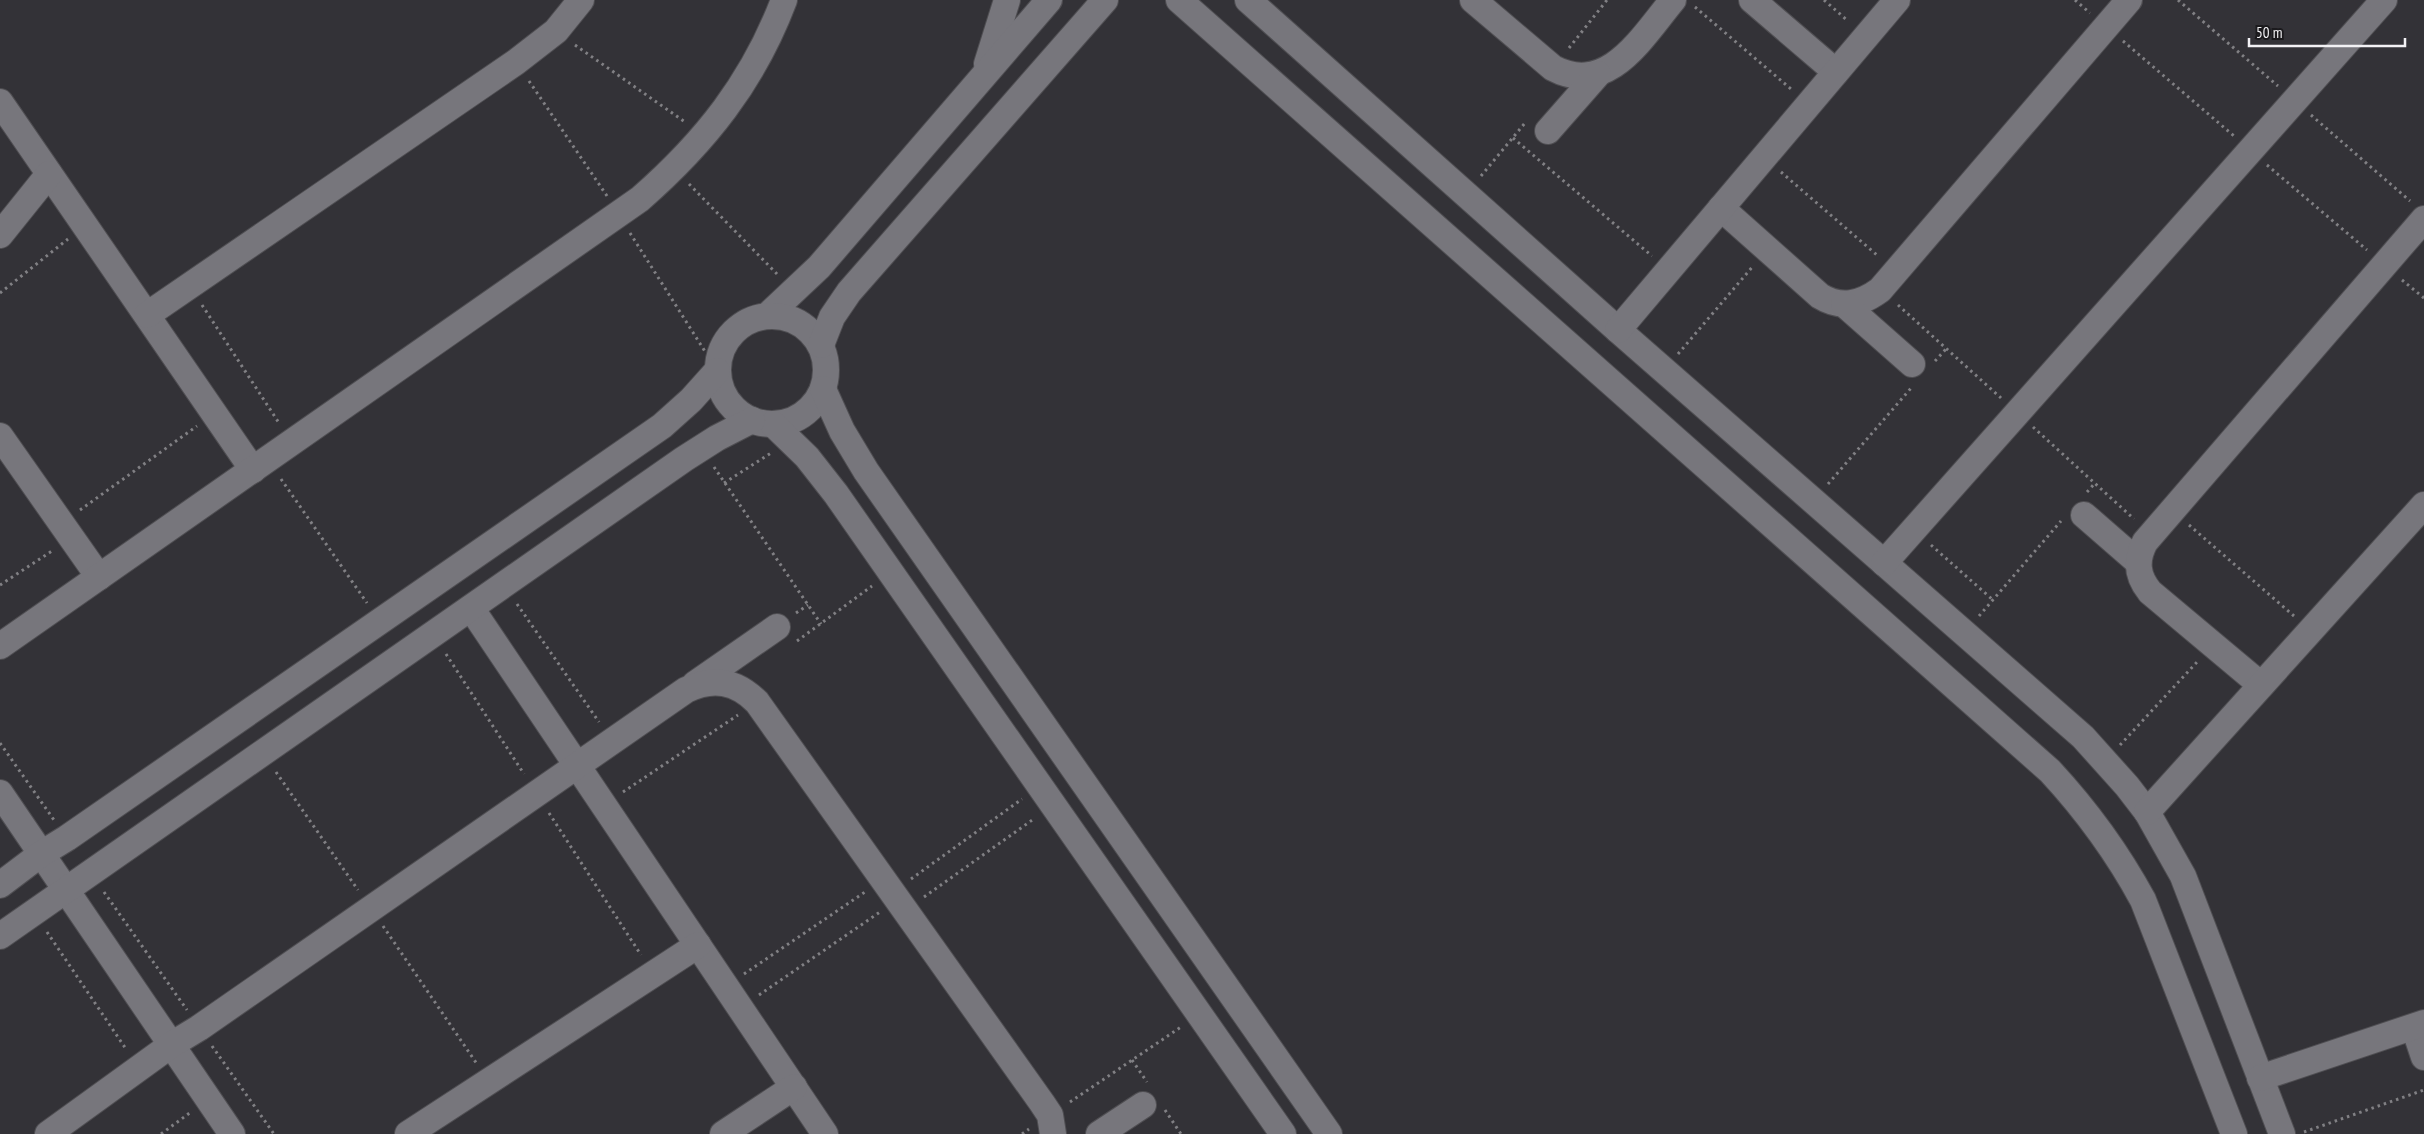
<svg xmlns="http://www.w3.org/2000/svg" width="2424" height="1134" font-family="'PT Sans Narrow',sans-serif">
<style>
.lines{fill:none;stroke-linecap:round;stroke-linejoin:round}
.minor-casing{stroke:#4f4e52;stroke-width:28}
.path{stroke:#818084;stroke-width:3;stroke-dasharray:2.5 4;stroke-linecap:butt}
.minor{stroke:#77767c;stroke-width:26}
</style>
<rect width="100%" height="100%" fill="#333237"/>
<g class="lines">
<!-- minor casing -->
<g class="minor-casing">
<g id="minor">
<path d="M1179,0L2050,771C2087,811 2117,852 2143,900L2234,1134"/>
<path d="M1248,0L1618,330L2083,737L2127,786L2147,812L2183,876L2282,1134"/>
<path d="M1473,0L1553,68C1608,97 1642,37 1673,0"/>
<path d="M1752,0L1836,72"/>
<path d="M987,64L1007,0"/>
<path d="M0,102L253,470"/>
<path d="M1548,131L1598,74"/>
<path d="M1721,208L1820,296C1841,309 1861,304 1880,290L2129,0"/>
<path d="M0,235L49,174"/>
<path d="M1844,304L1912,364"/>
<path d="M147,315L516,62L556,31L581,0"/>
<path d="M768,315L819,267L1049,0"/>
<circle cx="772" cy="370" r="54"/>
<path d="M1618,330L1897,0"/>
<path d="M821,345L832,317L849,292L1105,0"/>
<path d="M823,389L842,431L866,471L1329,1134"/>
<path d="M773,424L807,457L836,494L1283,1134"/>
<path d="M0,436L99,577"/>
<path d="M2084,515L2138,562"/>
<path d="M1884,563L2384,0"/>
<path d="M471,608L825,1134"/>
<path d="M0,646L640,199C705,142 753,82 784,0"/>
<path d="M695,684L777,627"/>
<path d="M2261,685L2150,592C2137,576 2135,561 2145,542L2424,219"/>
<path d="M0,793L232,1134"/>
<path d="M2147,812L2424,505"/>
<path d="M0,885L41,854L67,838L662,426L691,400L717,371"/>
<path d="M0,936L684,459L717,438L752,420"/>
<path d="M2414,1027L2424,1057"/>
<path d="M2260,1078L2424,1023"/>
<path d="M48,1134L171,1045L199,1028L686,690C713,677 736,681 757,702L1042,1103L1050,1115L1053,1134"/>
<path d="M408,1134L698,945"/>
<path d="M723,1134L794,1087"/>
<path d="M1099,1134L1143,1105"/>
</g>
</g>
<!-- path -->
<g class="path">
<path d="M1824,0L1848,21"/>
<path d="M2075,0L2090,13"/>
<path d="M2178,0L2278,86"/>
<path d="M1695,7L1791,89"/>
<path d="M2123,41L2234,136"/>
<path d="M575,45L685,122"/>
<path d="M1569,48L1607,0"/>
<path d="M529,81L607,196"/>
<path d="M2311,115L2410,201"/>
<path d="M1513,138L1652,256"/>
<path d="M2267,165L2367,250"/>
<path d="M1781,172L1878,256"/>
<path d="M1481,176L1525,123"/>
<path d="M689,184L777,274"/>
<path d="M630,233L706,353"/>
<path d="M2402,280L2424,298"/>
<path d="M0,293L68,239"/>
<path d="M202,305L279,423"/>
<path d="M1898,305L2001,398"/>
<path d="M1678,354L1754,265"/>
<path d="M1935,361L1946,349"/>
<path d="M2033,427L2134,519"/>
<path d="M714,467L821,624"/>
<path d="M281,479L367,603"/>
<path d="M724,483L771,453"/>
<path d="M1828,484L1912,387"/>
<path d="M2087,492L2095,483"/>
<path d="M80,510L197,426"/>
<path d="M2189,525L2294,616"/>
<path d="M1931,545L1993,600"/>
<path d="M0,585L52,551"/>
<path d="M517,604L599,722"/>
<path d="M796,613L808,605"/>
<path d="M1979,616L2061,521"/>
<path d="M797,641L872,586"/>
<path d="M446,654L524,774"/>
<path d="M0,743L54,820"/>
<path d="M2120,745L2197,662"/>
<path d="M276,772L358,890"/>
<path d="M623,792L738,715"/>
<path d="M549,813L641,955"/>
<path d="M911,879L1022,799"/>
<path d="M104,892L187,1010"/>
<path d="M924,897L1035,818"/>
<path d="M383,926L477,1064"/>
<path d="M47,932L126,1049"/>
<path d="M744,974L865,892"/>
<path d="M759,995L880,912"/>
<path d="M212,1046L274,1134"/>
<path d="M1132,1060L1147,1082"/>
<path d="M1070,1102L1181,1027"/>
<path d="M1165,1110L1181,1134"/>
<path d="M2304,1132L2424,1090"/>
<path d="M161,1134L191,1112"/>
<path d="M1022,1134L1029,1129"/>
</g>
<!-- minor -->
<use href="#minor" class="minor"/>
</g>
<!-- scale -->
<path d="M2249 38v8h156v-8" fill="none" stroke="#f3f2f5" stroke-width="2.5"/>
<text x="2256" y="38" font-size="15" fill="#f3f2f5" stroke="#1b1a1d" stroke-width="4" paint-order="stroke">50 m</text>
</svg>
